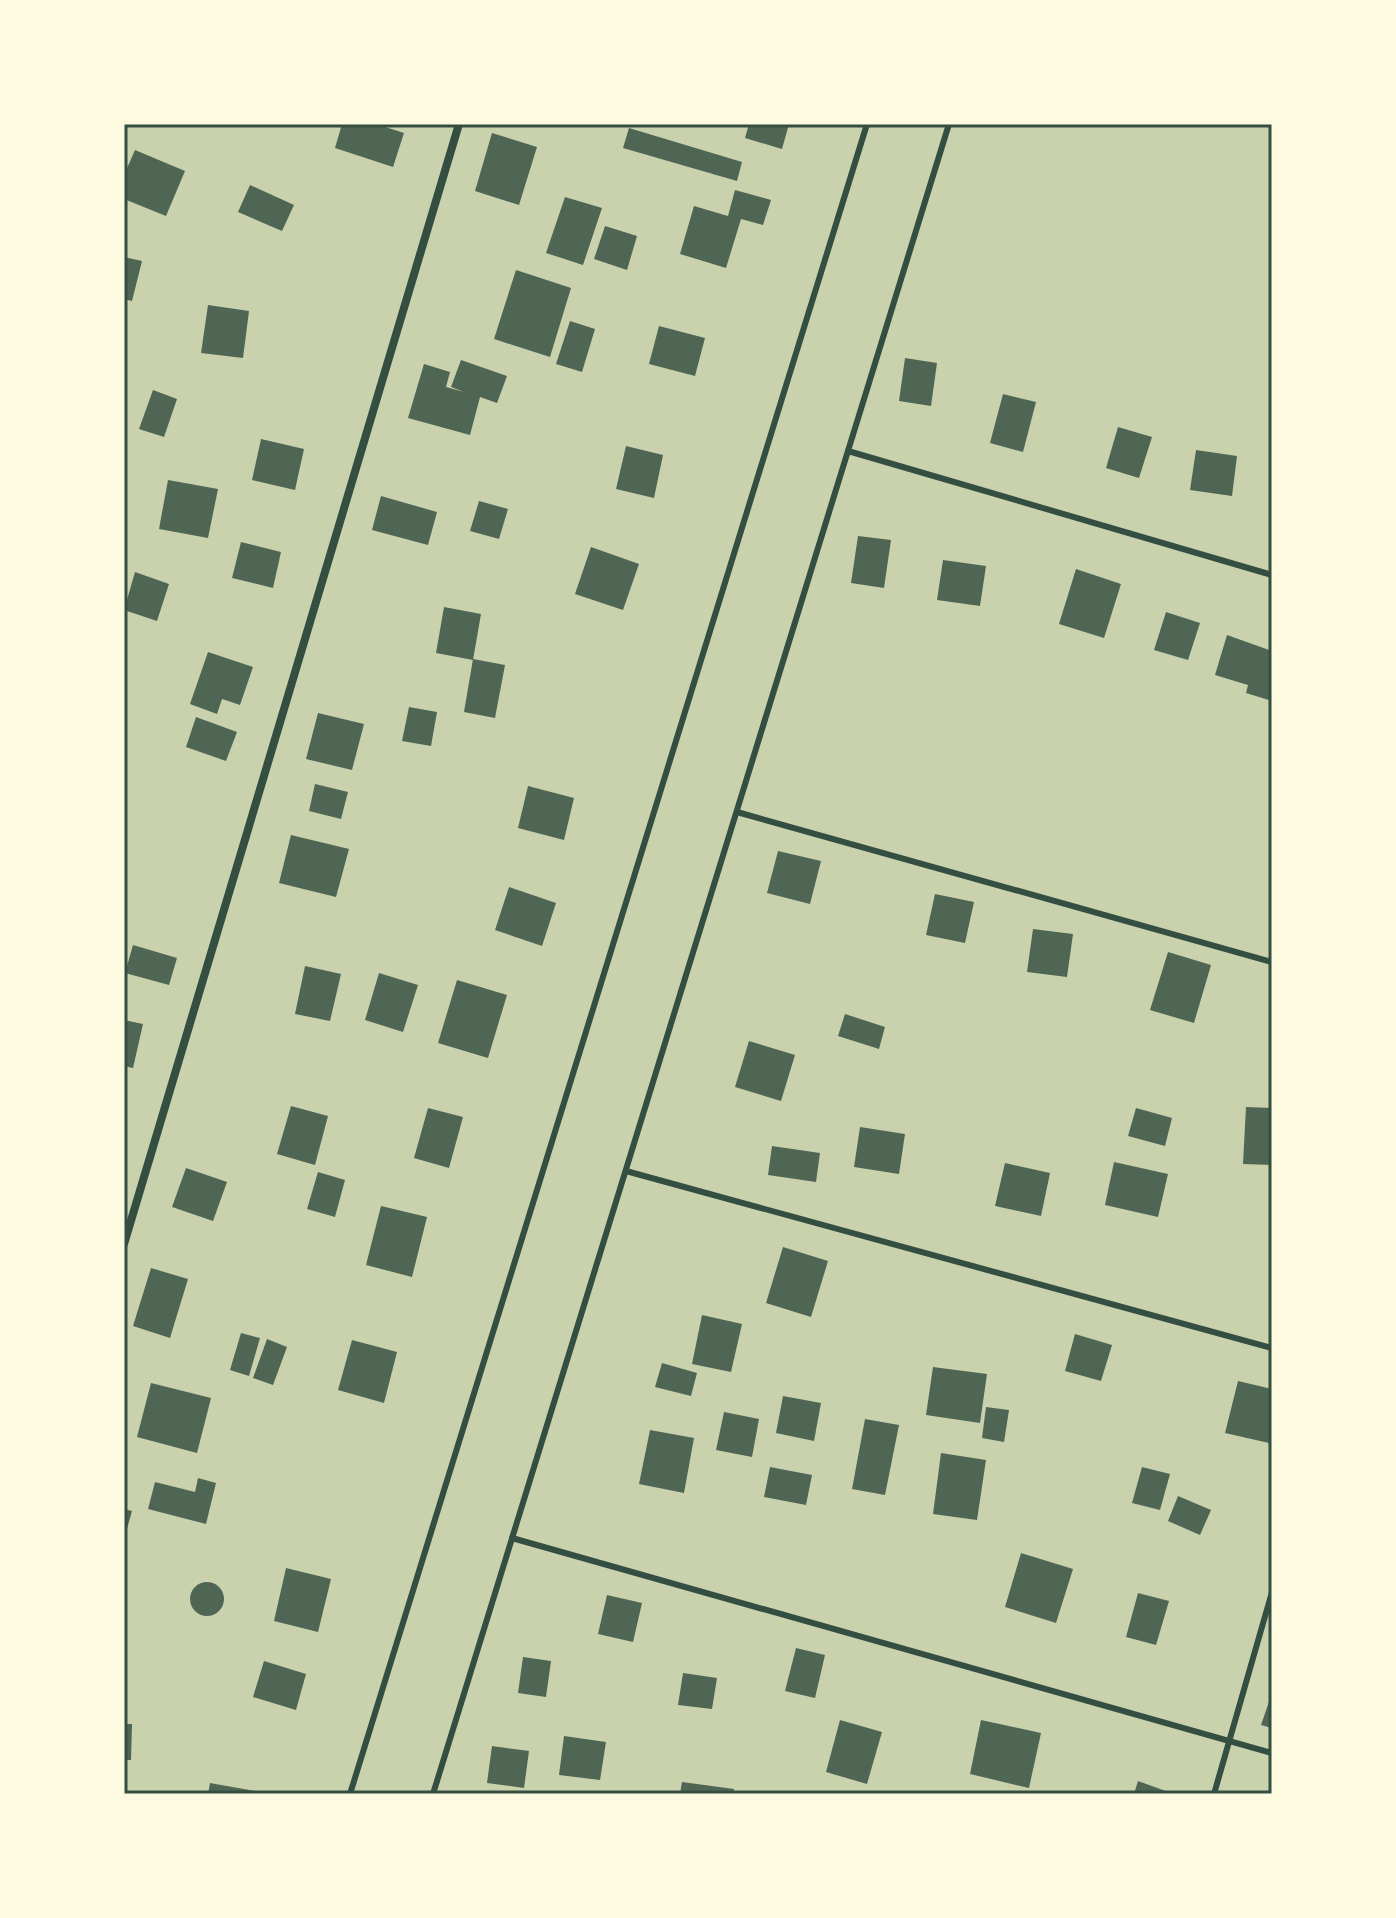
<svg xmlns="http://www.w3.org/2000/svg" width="1396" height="1918" font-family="Helvetica,sans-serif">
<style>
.green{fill:#cad2ad}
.building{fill:#4f6655}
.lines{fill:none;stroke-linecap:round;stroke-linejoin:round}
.service{stroke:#344e41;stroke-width:6}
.minor{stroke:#344e41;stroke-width:8}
.neatline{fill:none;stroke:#344e41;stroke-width:3}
</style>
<rect width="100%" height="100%" fill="#e9edc9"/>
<!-- green -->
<rect class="green" x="124" y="124" width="1148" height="1670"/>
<!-- building -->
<g class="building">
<path d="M342,124H376L404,133L393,167L335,148Z"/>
<path d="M749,124H789L782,149L745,138Z"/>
<path d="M629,128L742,162L737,181L623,148Z"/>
<path d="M492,133L537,147L519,205L475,191Z"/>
<path d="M135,150L185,171L166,216L124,199V175Z"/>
<path d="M250,185L294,205L282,231L238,212Z"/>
<path d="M735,190L771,200L763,225L741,219L726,268L680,254L694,206L728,216Z"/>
<path d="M565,197L602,208L583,265L546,253Z"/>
<path d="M605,226L637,236L627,270L594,259Z"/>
<path d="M124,257L142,261L132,301L124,299Z"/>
<path d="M516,270L571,288L550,357L494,339Z"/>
<path d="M208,305L249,311L243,358L201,353Z"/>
<path d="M570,321L595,329L582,372L556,364Z"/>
<path d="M659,326L705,338L695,376L649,364Z"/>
<path d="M905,358L937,363L931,406L899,401Z"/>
<path d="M461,360L507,376L497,403L480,397L470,435L408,418L424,364L450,372L446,387L464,392L451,387Z"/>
<path d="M153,390L177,399L164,437L139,429Z"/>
<path d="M1003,394L1036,402L1023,452L990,443Z"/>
<path d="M1118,427L1152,437L1139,478L1106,468Z"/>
<path d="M261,439L304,449L295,490L252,480Z"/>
<path d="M626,446L663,455L654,498L616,489Z"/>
<path d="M1196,450L1237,456L1232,496L1190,490Z"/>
<path d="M168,480L218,489L208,538L159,529Z"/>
<path d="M381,496L437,512L428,545L372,530Z"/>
<path d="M479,501L508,509L499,539L470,531Z"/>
<path d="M858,536L891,540L884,588L851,583Z"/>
<path d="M241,542L281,552L273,588L232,578Z"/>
<path d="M591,547L639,564L623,610L575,594Z"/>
<path d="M943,560L986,566L980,606L937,600Z"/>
<path d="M1076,569L1121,584L1104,638L1059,624Z"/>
<path d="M135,572L169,584L157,621L124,610Z"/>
<path d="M444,607L481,614L473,660L436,653Z"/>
<path d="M1166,612L1200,623L1188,660L1154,650Z"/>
<path d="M1227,635L1272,651V701L1246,693L1248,685L1215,675Z"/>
<path d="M208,652L253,667L240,705L222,699L217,714L190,704Z"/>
<path d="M473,659L505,665L495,718L464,712Z"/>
<path d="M409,707L437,712L431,746L402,741Z"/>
<path d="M318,713L364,724L352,770L306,759Z"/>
<path d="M196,717L237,732L226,761L186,747Z"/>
<path d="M315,784L348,792L341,819L309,811Z"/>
<path d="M528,786L574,798L564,840L518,828Z"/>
<path d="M291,835L349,849L336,897L279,883Z"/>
<path d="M778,851L821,861L810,904L767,893Z"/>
<path d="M509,887L556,903L542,946L495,930Z"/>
<path d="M935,894L974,902L965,943L926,935Z"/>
<path d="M1033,929L1073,934L1067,977L1027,972Z"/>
<path d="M133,945L177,958L169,985L125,973Z"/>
<path d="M1168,952L1211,965L1194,1023L1150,1010Z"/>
<path d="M305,966L341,974L330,1021L295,1014Z"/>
<path d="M379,973L418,985L403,1032L365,1020Z"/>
<path d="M457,980L507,995L488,1058L438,1043Z"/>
<path d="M845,1014L885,1027L879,1049L838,1036Z"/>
<path d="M124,1020L143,1024L133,1068L124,1066Z"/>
<path d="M749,1041L795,1055L781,1101L735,1087Z"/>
<path d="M291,1106L328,1116L315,1165L277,1154Z"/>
<path d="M1246,1107L1272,1108V1165L1243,1164Z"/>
<path d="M428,1108L463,1117L449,1168L414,1158Z"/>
<path d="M1136,1108L1172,1118L1165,1146L1128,1136Z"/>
<path d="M860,1127L905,1134L899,1174L854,1167Z"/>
<path d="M772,1146L820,1153L816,1182L768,1175Z"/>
<path d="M1114,1162L1168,1174L1158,1217L1105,1205Z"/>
<path d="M1005,1163L1050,1173L1041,1216L995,1206Z"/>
<path d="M186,1168L227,1182L213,1221L172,1207Z"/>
<path d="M318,1172L345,1180L335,1217L307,1209Z"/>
<path d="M381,1206L427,1217L412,1277L366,1265Z"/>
<path d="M783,1247L828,1261L811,1317L766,1303Z"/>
<path d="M151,1268L188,1279L170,1338L133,1326Z"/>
<path d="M702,1315L742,1324L731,1372L692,1364Z"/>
<path d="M241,1333L260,1338L249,1376L230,1370Z"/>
<path d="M1075,1334L1112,1345L1101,1381L1065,1371Z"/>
<path d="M267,1339L287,1347L273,1385L253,1378Z"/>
<path d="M352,1340L397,1352L384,1403L338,1390Z"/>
<path d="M662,1363L697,1373L691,1396L655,1387Z"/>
<path d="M933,1367L987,1374L980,1423L926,1415Z"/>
<path d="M1238,1381L1272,1389V1430L1269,1443L1225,1433Z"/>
<path d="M151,1383L211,1398L197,1453L137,1437Z"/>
<path d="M783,1396L821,1403L814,1441L776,1433Z"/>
<path d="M986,1407L1009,1410L1004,1442L982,1438Z"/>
<path d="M724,1412L759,1419L752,1457L716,1450Z"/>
<path d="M865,1419L899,1425L885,1495L852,1489Z"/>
<path d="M650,1430L694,1438L684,1493L639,1484Z"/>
<path d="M941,1453L986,1460L977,1520L933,1514Z"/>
<path d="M770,1467L812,1475L806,1505L764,1497Z"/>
<path d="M1142,1467L1170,1474L1160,1510L1132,1503Z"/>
<path d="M198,1478L216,1483L206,1524L148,1509L155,1482L195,1492Z"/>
<path d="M1178,1496L1211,1510L1200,1535L1168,1521Z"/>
<path d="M124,1509L132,1511L125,1536H124Z"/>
<path d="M1021,1553L1073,1569L1056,1623L1005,1607Z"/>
<path d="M286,1568L331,1579L318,1632L274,1621Z"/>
<circle cx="207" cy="1599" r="17"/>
<path d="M1138,1593L1169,1601L1156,1645L1126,1637Z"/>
<path d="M607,1595L642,1603L633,1642L598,1634Z"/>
<path d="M796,1648L825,1655L815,1698L785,1691Z"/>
<path d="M523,1657L551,1661L546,1697L518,1693Z"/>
<path d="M264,1661L306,1674L296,1710L253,1697Z"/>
<path d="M683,1673L717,1678L712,1709L678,1705Z"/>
<path d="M1272,1693V1728L1261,1725Z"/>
<path d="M840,1720L882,1732L867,1784L826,1772Z"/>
<path d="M981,1720L1041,1733L1029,1788L970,1774Z"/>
<path d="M124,1724H132L131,1760H124Z"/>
<path d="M564,1736L606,1742L600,1780L559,1775Z"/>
<path d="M492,1746L529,1751L524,1788L487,1783Z"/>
<path d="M1138,1781L1174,1794H1134Z"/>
<path d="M682,1782L734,1789L733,1794H680Z"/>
<path d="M210,1783L255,1791L254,1794H208Z"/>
</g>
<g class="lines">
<!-- service -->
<g class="service">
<path d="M848,451L1272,575"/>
<path d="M737,812L1272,962"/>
<path d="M626,1171L1272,1348"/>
<path d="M512,1538L1272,1753"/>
<path d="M350,1794L867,124"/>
<path d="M433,1794L949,124"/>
<path d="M1214,1794L1272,1592"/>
</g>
<!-- minor -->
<path class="minor" d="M124,1244L459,124"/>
</g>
<!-- border -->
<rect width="1396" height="1918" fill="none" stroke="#fefae0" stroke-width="252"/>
<rect x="126" y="126" width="1144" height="1666" class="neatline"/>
</svg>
